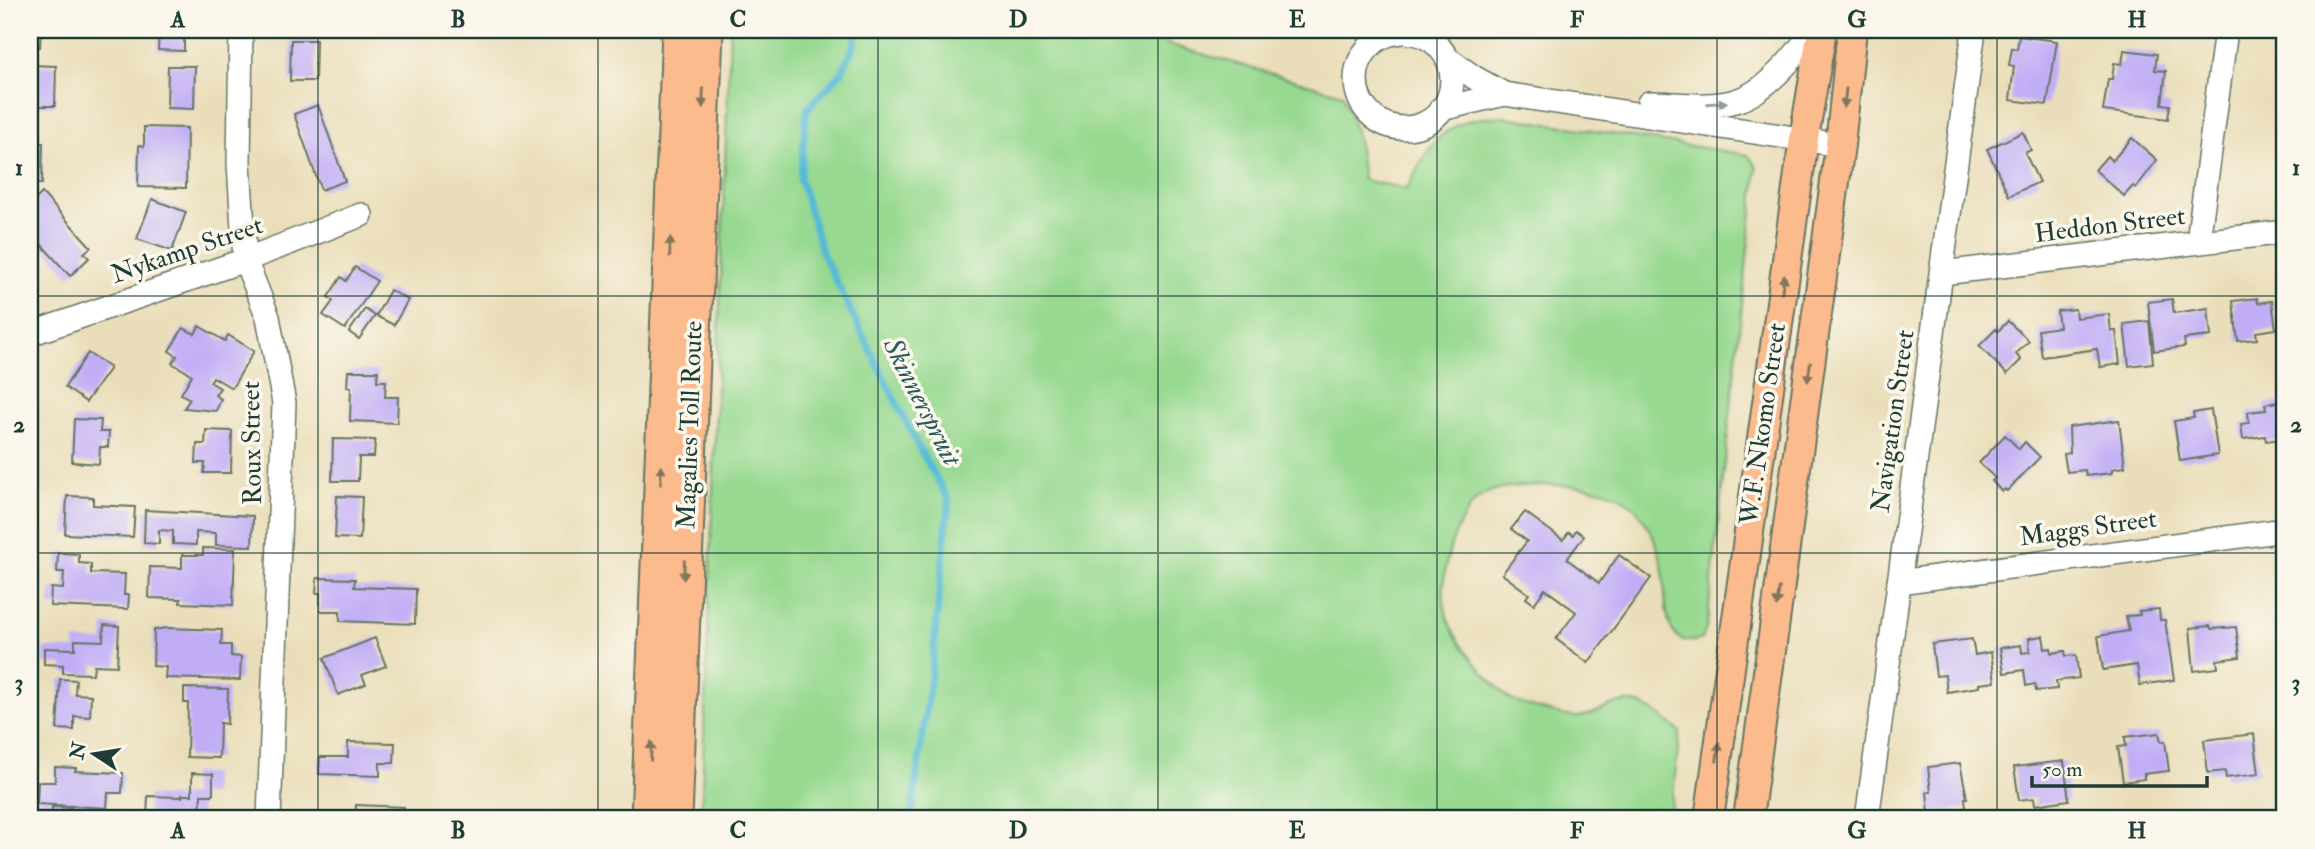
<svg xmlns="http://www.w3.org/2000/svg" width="2315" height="849" font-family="'IM FELL Double Pica',serif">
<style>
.green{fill:#97d990;stroke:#5b8b62;stroke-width:2}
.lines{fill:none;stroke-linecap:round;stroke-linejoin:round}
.stream{stroke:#55bad4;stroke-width:7}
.building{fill:#c1adf6}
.minor-casing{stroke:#667563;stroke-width:26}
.major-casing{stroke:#667563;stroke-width:32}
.highway-casing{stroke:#667563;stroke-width:37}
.minor{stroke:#fff;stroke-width:23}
.major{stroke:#fbbb8d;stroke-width:28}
.highway{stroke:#fbbb8d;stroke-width:33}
.oneway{fill:#82765c}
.oneway2{fill:#8f9e9a}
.grid{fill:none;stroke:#1f3d34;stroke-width:2;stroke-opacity:0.55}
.labels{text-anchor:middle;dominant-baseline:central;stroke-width:7;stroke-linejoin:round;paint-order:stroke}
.street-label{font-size:26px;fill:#1f3d34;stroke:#fbf7ec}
.water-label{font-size:28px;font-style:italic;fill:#2c5c5c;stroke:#fbf7ec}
.neatline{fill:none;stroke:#1f3d34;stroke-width:2.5}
.grid-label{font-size:23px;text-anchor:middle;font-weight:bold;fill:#1f3d34}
</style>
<rect width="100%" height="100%" fill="#fbf7ec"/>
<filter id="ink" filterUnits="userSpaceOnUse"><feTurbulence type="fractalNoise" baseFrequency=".0143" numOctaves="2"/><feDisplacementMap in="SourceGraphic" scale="14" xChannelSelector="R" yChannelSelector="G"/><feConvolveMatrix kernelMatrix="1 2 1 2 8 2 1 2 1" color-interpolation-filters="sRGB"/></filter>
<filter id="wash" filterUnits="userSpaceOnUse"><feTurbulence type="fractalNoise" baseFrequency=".00686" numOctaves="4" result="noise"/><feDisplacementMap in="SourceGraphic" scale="28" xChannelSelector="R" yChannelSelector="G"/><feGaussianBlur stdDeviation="1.57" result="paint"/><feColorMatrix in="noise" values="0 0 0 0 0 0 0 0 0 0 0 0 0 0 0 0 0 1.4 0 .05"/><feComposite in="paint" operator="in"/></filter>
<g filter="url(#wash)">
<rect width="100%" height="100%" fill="#eadeba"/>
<!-- green -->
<path class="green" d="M730,30H1147L1167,44L1343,94L1358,139L1363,180L1407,189C1421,161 1433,133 1465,122C1475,118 1488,118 1499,116L1748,155L1757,167L1707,626L1702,639C1657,654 1668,588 1662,565C1657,543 1646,515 1627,501C1599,481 1542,484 1508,487C1478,491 1468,506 1456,532C1447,552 1442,578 1444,600C1446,632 1470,658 1491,680C1497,686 1503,695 1510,699C1521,705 1563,716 1576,717C1594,717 1616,699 1632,702C1651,706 1666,720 1680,732L1670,819H701Z"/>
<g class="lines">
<!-- stream -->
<path class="stream" d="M856,30L855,43L842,72L807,109L800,179L823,255L918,446L949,500L931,675L911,819"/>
</g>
<g id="blocks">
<!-- building -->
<g class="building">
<path d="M30,30H41L40,47H30Z"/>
<path d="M159,30H184V51L158,50Z"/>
<path d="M2019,36L2057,41L2047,105L2010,100L2014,66L2009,65L2012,48L2017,49Z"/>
<path d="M291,40H316L315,81H290Z"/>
<path d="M2124,50L2157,54L2155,70L2166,71L2162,104L2170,105L2168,119L2103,111L2108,79H2112L2114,63L2122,64Z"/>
<path d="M30,65L56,66L55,106H30Z"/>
<path d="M168,66H195L194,109L167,108Z"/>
<path d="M318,105L345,181L321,190L294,114Z"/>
<path d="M144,127L187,128L186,188L138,187L139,145L144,146Z"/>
<path d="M2023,132L2031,150L2025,153L2039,182L2009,196L1987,149Z"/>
<path d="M2132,138L2157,160L2136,188L2133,186L2124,196L2095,170L2107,156L2112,161Z"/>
<path d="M30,143H43L42,184H30Z"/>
<path d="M2284,150H2285V187H2279Z"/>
<path d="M42,193L91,247L84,253L89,258L70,276L30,232V205Z"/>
<path d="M152,199L186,212L172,251L137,239Z"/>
<path d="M355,267L377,281L345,329L323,315L333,301L328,297L341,277L346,281Z"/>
<path d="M390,290L408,300L394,325L376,316Z"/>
<path d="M2257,298L2258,303L2272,301L2276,329L2256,332L2257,339L2238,341L2233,301Z"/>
<path d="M2172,299L2174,313L2208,308L2211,336L2184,339L2185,347L2154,351L2148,302Z"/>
<path d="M365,309L375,316L359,339L349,332Z"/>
<path d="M2075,309L2076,318L2109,314L2111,331H2116L2120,364L2100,367L2097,349L2042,357L2038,330L2059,327L2057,311Z"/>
<path d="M2008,321L2029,341L2016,354L2021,360L2007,374L1979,346L1996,329L1998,331Z"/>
<path d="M2149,321L2153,363L2129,366L2124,324Z"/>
<path d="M199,326L225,341L228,335L254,351L232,388L213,377L210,382L220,388L215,395L221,399L216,411L184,408L190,399L181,394L192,375L172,363L177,356L169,351L183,328L195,334Z"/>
<path d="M88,353L110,368L86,402L65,387Z"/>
<path d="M348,371H378L377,381H386L385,397H398L397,423L350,421L351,387H347Z"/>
<path d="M2285,401V452L2282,439L2266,441L2265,436L2243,439L2241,424L2249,423L2248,412L2266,410L2265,404Z"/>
<path d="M2211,410L2218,455L2180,461L2174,421L2194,418L2193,413Z"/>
<path d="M74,419L101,420L100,432H109L108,447H100L99,464L72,462Z"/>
<path d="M2119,420L2125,467L2112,469V473L2086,476L2085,470L2067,472L2064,454L2070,453L2069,427Z"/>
<path d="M206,430L232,431L231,473H204L205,463H196L197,444H205Z"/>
<path d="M2005,435L2019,449L2025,442L2040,457L2007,491L2005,489L2002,492L1992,481L1995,478L1979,463Z"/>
<path d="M333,439L375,440L374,457H359L358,481H332Z"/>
<path d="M67,496L93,497V505L135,507L133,537L65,534Z"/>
<path d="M337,496L362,497L360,539L335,538Z"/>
<path d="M145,510L253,516L252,546L216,545V533L196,532V545L173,544V531L159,530V544L144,543Z"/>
<path d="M1525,512L1563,540L1569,532L1573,535L1576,530L1584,536L1567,559L1599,583L1619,555L1651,578L1588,663L1556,639L1576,612L1545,589L1534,604L1526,598L1529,594L1502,574L1527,541L1511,529Z"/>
<path d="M203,548L235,549L233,605L180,603L181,599L149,598L150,567L182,568V555H203Z"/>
<path d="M58,553L79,554V563L91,564V573L125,574L124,595H129L128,609L50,606L51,588L63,589L64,572H57Z"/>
<path d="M317,578L355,579L354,587L416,589L415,624L340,621V611H320V593H316Z"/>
<path d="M2159,609L2160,620H2165L2174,680L2140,685L2137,665L2103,670L2098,636L2129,631L2126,616L2140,615L2139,611Z"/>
<path d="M104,625L119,626L117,666L94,665L93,674L63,673V665L44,664V648L75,649V640L103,641Z"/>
<path d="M2210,626L2211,629L2236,627L2240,657L2217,660L2218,668L2194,671L2190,628Z"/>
<path d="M167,628L222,630L221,645H231V656L241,657L240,680L165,678L166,667L153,666L154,630Z"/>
<path d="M2043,636L2045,649L2051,648L2052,653L2065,651L2066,656L2076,655L2079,678L2056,681L2057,689L2036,691L2035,684L2026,686L2024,670L2004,673L2000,648L2021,645L2022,653L2030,652L2029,638Z"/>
<path d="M375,638L386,666L362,675L366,684L338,695L324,658Z"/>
<path d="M1972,639L1975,655L1991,652L1995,682L1979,684V687L1947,692L1945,675L1936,676L1932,644Z"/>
<path d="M60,679L76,680L75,694L91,695L90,717L74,716V730L57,729Z"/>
<path d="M184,688L228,689L227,724L220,723L219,758L187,757L188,703H184Z"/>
<path d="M2159,733L2161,742L2165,741L2169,771L2144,774V779L2123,782L2118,747L2126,746L2125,737Z"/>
<path d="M2254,734L2259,774L2226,778L2225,771L2208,773L2204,740Z"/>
<path d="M348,742L395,743L394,763H380V776L319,774L320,757H348Z"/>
<path d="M2064,761L2069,800L2035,805L2034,798L2019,800L2014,767Z"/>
<path d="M1960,763L1967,798H1965L1966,808L1929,813L1927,792H1931L1928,767Z"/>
<path d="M55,767L76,768L75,771L123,773L122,793H108L107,808L37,804L38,782H55Z"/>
<path d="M192,773L213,774V795H201L200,816H221V819H162V817H147L148,796L182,797V795H192Z"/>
<path d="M356,805L404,807V819H355Z"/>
<path d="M52,807L71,808V819H51Z"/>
</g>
</g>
</g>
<g filter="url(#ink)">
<use href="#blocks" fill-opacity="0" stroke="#667563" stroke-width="2"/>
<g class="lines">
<!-- minor casing -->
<g class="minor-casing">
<g id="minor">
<path d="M241,30L239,163L245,260L268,317L284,403L269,819"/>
<circle cx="1404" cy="80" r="48"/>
<path d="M1447,58L1475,78L1504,94L1840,145"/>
<path d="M1649,103C1676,103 1708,109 1735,101C1766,93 1796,55 1814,30"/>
<path d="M1441,109L1504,94"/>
<path d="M2198,242L2226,30"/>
<path d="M1942,273L2285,232"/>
<path d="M30,334L245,260L361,215"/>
<path d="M1899,582L2285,530"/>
<path d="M1867,819L1974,30"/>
</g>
</g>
<!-- major casing -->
<g class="major-casing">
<g id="major">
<path d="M1709,819L1804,138L1822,30"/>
<path d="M1748,819L1840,145L1852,30"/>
</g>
</g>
<!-- highway casing -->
<g class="highway-casing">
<g id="highway">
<path d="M648,819L679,30"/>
<path d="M675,819L706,30"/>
</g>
</g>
<!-- minor -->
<use href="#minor" class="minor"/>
<!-- major -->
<use href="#major" class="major"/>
<!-- highway -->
<use href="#highway" class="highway"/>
</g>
<!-- one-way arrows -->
<defs><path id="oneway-solid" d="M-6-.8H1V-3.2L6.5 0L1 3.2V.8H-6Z" transform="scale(1.75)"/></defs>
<g class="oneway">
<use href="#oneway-solid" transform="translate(703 98) rotate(92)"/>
<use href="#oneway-solid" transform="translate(1845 98) rotate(96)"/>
<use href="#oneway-solid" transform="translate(670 247) rotate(-88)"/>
<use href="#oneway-solid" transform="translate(1783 284) rotate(-82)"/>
<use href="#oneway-solid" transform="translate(1809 372) rotate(98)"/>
<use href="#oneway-solid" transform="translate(661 475) rotate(-88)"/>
<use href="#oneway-solid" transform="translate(684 570) rotate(92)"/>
<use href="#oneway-solid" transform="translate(1778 597) rotate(98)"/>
<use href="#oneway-solid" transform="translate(651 751) rotate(-88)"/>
<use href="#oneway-solid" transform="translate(1718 752) rotate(-82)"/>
</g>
<use class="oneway2" href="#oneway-solid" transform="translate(1717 103) rotate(-4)"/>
</g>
<!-- grid -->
<path class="grid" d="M318,30V819M598,30V819M878,30V819M1158,30V819M1437,30V819M1717,30V819M1997,30V819M30,296H2285M30,553H2285"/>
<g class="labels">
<!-- street labels -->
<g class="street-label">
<text transform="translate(2110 225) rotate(-7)">Heddon Street</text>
<text transform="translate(187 250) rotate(-19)">Nykamp Street</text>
<text transform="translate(1893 421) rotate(-82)">Navigation Street</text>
<text transform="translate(1763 424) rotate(-82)">W.F. Nkomo Street</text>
<text transform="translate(690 425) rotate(-88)">Magalies Toll Route</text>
<text transform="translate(252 443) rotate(-91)">Roux Street</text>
<text transform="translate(2088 528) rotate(-8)">Maggs Street</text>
</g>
<!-- water labels -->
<g class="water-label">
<text transform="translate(922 402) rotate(63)">Skinnerspruit</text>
</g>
</g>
<!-- margin -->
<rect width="2315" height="849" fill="none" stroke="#fbf7ec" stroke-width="77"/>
<!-- north arrow -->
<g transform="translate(94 754) rotate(282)" stroke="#fbf7ec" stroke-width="5" paint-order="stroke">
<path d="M0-5L12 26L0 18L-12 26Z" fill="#1f3d34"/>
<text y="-10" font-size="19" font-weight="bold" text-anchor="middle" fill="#1f3d34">N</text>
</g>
<!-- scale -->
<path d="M2032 776v10h175v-10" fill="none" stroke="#1f3d34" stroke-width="3.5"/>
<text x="2042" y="776" font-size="21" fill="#1f3d34" stroke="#fbf7ec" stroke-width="5" paint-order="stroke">50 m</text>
<rect x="38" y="38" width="2238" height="772" class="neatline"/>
<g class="grid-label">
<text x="178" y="27">A</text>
<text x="458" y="27">B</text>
<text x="738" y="27">C</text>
<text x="1018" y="27">D</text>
<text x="1297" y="27">E</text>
<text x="1577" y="27">F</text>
<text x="1857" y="27">G</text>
<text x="2137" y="27">H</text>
<text x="19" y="175">1</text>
<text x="2296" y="175">1</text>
<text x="19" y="432">2</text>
<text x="2296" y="432">2</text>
<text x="19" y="690">3</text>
<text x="2296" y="690">3</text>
<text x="178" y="838">A</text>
<text x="458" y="838">B</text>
<text x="738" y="838">C</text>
<text x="1018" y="838">D</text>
<text x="1297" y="838">E</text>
<text x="1577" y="838">F</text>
<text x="1857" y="838">G</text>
<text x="2137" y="838">H</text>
</g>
</svg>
